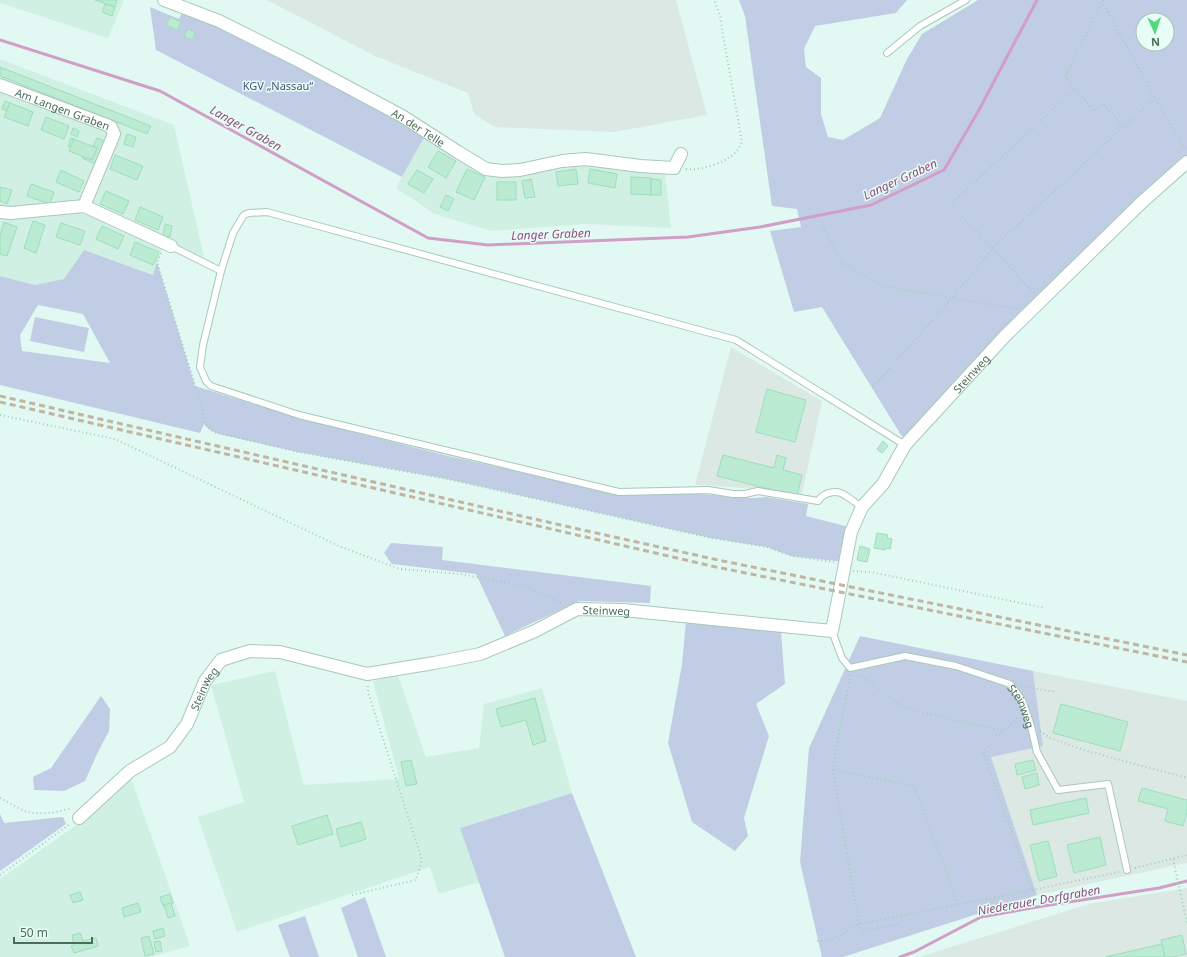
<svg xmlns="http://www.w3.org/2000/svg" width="1187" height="957" font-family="'Noto Sans',sans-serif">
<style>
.residential{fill:#d0f0e4}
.industrial{fill:#dce8e3}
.green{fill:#c1cde5;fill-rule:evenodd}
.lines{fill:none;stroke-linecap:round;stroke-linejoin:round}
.stream{stroke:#d19fc5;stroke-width:3}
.building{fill:#bbecd3;stroke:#9dddbc}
.lane-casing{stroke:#aac8ba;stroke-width:8}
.street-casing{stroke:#aac8ba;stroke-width:14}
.path{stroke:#9fd0b7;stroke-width:2;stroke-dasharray:1 3;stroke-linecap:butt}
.lane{stroke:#fff;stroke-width:6}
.street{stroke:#fff;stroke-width:12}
.rail{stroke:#c1b5a2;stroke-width:3;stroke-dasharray:6 4;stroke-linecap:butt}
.labels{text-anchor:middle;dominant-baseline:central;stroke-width:3;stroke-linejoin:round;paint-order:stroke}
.park-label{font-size:11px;fill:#4a547e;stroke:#e7fdf6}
.street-label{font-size:11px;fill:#4b6e5a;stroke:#e7fdf6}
.water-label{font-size:12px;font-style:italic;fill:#935082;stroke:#e7fdf6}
</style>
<rect width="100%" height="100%" fill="#e1f9f2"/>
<!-- residential -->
<g class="residential">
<path d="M0,0H124L108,38L0,3Z"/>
<path d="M0,59L174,125L204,257L165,240L153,275L84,250L65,279L35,285L0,276Z"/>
<path d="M425,136L486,170L579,163L665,173L671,228L585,224L491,231L435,214L396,188Z"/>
<path d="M275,671L304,785L399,779L373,681L398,676L426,757L479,748L484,704L542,688L572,793L460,828L479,882L439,894L430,867L237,932L198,817L244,802L211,685Z"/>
<path d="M131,778L190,946L150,957H0V879L79,823Z"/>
</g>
<!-- industrial -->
<g class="industrial">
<path d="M267,0H676L707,115L614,132L495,127L474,114L468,93L375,56Z"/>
<path d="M731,347L822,401L802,494L732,487L695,485Z"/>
<path d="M1033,671L1187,701V863L1037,895L991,757L1043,746Z"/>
<path d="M1187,888V957H919L1089,904Z"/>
</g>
<!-- green -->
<g class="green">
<path d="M739,0H907L896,13L815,26L804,49L806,67L821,78V114L828,137L843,140L880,118L907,59L922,34L978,0H1187V155L1086,249L905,438L901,435L822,307L794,312L770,231L801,227L797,209L772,206L745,16ZM1143,20H1167V44H1143Z"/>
<path d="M150,7L179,19L183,11L287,60L425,136L402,177L156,50Z"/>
<path d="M84,250L153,275L157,262L195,386L299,418L444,455L619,494L633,495L685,493L753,498L766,497L808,504L806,516L853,528L845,562L791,556L767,547L711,538L447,479L298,452L223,435C216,433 209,431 204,424L200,433L0,385V276L35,285L64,279ZM38,305L83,314L110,363L22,351L20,335Z"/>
<path d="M35,317L89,328L84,352L30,341Z"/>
<path d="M391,543L443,547L442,560L651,586L650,603L579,601L505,636L476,574L392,564L384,553Z"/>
<path d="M686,621L781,632L785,684L756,704L769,736L744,818L748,836L735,851L692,822L668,743L682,664Z"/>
<path d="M860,636L1033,671L1043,746L991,757L1037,895L843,957H822L800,862L809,748Z"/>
<path d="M101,696L110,709L109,731L97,754L85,781L64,791L34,790L33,777L51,768Z"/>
<path d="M572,793L636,957H505L460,828Z"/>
<path d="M0,814L4,823L63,817L66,824L0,871Z"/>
<path d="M365,897L386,957H358L341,908Z"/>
<path d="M305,916L319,957H290L278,925Z"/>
</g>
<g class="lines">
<!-- stream -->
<g class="stream">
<path d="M0,40L160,91L428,238L488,245L688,237L760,227L871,205L944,170L979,110L1037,0"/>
<path d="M900,957L914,952L981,917L1043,906L1159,888L1187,881"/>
</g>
</g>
<!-- building -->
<g class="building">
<path d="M95,0H117L115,7Z"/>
<path d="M105,4L115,7L112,16L102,12Z"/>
<path d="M170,17L181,22L177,30L166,25Z"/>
<path d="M188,29L195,33L192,40L184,36Z"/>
<path d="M0,67L151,126L147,134L0,76Z"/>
<path d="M5,101L10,103L7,111L2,109Z"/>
<path d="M10,103L33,112L28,126L4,117Z"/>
<path d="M46,117L69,126L64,139L41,130Z"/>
<path d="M73,128L79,131L77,137L71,134Z"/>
<path d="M127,134L136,137L133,147L124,144Z"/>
<path d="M71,138L74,139L71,147L68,146Z"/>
<path d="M97,138L105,141L96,164L82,158L83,156L92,160L97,148L93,146Z"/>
<path d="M74,139L97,148L92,160L69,151Z"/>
<path d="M438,151L456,161L446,178L428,167Z"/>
<path d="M115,155L143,166L137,180L110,169Z"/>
<path d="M467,169L485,177L474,200L456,192Z"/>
<path d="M576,169L578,184L558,186L556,172Z"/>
<path d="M590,169L617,174L615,188L588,183Z"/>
<path d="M61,170L84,181L79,192L56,182Z"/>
<path d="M417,170L433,179L424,193L408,184Z"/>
<path d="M631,177L651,178V195L631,194Z"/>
<path d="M531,179L535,197L525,198L522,181Z"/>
<path d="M651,179L661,180V195H651Z"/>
<rect x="497" y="182" width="19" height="18"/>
<path d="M31,184L54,192L50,204L27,196Z"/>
<path d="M0,187L12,190L7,204L0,201Z"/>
<path d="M106,191L129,201L123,214L100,204Z"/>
<path d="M446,195L454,199L448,211L440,207Z"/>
<path d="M140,207L163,217L158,230L135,220Z"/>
<path d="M33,221L45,225L36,253L24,248Z"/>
<path d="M4,222L17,227L7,256L0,254V235Z"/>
<path d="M61,223L85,231L80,245L56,237Z"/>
<path d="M165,224L172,226L170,237L163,236Z"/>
<path d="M102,226L124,236L118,249L96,239Z"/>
<path d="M135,242L159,252L153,265L130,255Z"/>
<path d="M767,389L806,400L795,442L756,432Z"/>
<path d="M883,441L888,446L882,453L877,449Z"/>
<path d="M723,455L774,468L777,455L786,458L783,470L802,475L797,496L717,476Z"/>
<path d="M877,533L888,535L887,538L892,539L890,549L885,548V550L874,548Z"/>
<path d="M860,546L870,549L867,562L857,560Z"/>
<path d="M535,698L546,741L533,745L526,720L501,727L496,709Z"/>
<path d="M1061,704L1128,722L1120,751L1053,733Z"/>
<path d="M411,760L417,784L406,786L401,762Z"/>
<path d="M1033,760L1036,770L1017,775L1015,764Z"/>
<path d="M1037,773L1039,785L1025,789L1022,777Z"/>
<path d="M1142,788L1187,800V812L1183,826L1165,821L1168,809L1138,801Z"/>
<path d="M1086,798L1089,813L1033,825L1030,810Z"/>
<path d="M327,815L333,834L298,845L292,826Z"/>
<path d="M361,822L366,839L341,847L336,829Z"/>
<path d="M1100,837L1106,865L1074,873L1067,845Z"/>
<path d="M1048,841L1057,876L1039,881L1030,845Z"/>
<path d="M80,892L83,900L73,903L70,895Z"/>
<path d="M170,894L173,903L163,906L160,897Z"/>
<path d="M138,903L141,912L124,917L122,908Z"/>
<path d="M171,903L175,916L168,918L164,905Z"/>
<path d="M163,928L165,936L155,939L153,931Z"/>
<path d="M80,933L83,941L96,938L98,946L74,953L71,946L74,945L72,935Z"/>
<path d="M1182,935L1186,954L1173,957H1165L1161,940Z"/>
<path d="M149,936L154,954L145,956L141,938Z"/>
<path d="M160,941L162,951L156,952L154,942Z"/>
<path d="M1162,944L1165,957H1105Z"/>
</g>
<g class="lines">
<!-- lane casing -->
<g class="lane-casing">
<g id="lane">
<path d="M887,53L920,26L966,0"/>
<path d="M171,246L221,271"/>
<path d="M862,507C856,504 852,499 846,496C837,489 824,492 818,501L758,491L745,494H733L708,490L619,492L299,415L211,386L206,381L200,367L203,345L221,271L233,233L242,218L244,215L249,213L267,212L736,340L905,445"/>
<path id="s1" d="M832,631L842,658L850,668L905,656L956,666L1010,684L1022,700L1031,726L1037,752L1058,790L1108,784L1127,870"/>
</g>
</g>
<!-- street casing -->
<g class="street-casing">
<g id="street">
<path id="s2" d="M164,0L219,21L299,61L402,116L458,152L486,169L502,171L520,170L562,161L586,159L640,166L674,168L681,154"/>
<path id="s3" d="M0,85L107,125L111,127L114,134L84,206L11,213L0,212"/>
<path d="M84,206L171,246"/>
<path id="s4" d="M79,818L130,771L170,747L187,724L205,681L221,660L250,651L280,652L367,674L434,663L480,654L535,631L577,609L623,610L832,631L851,532L862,507L883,484L905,445L1005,336L1141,203L1187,162"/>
</g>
</g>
<!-- path -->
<g class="path">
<path d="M1103,0L1065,77L1094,111L1103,103L1123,127"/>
<path d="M1102,1L1155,98L1186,151"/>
<path d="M686,169C701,171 724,163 735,153C738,150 740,146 742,142L722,29L720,15L714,0"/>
<path d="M823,226L842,263L883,286L1017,309"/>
<path d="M161,253L157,262L202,408C204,421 203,425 214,432L298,452L447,479L711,538L767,547L791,556L834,562"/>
<path d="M1034,293L951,204L1075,89"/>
<path d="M873,387L952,298L993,248L1155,98"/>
<path d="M0,415L115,439L341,547L400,569L461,574L528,587L564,604"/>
<path d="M853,571L871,572L1045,608"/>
<path d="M859,674L904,708L1003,731"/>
<path d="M850,675L849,685L838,737L833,770L859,924L862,931L900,924"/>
<path d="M1021,686L1056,692"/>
<path d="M1040,731L1050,738L1087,751L1187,778"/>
<path d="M833,770L914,786L958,904"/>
<path d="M0,798C8,802 17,808 25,811C40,816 58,812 72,808"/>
<path d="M1173,859L1187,923"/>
<path d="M1135,868L1187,855"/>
<path d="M0,875L70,824"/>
<path d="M1032,890L1119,872"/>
<path d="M352,895L416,880L422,860L368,692V685"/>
<path d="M817,941L831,940L859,924L1032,890L983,752L1019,716"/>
</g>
<!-- lane -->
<use href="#lane" class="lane"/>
<!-- street -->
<use href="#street" class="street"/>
<!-- rail -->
<g class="rail">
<path d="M0,396L578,529L718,560L1187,655"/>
<path d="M0,402L716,567L1187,662"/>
</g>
</g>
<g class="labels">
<!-- park labels -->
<g class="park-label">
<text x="278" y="85">KGV „Nassau“</text>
</g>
<!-- street labels -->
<g class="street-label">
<text stroke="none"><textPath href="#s3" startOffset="67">Am Langen Graben</textPath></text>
<text stroke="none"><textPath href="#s2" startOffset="285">An der Telle</textPath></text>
<text stroke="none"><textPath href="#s4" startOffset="1147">Steinweg</textPath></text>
<text stroke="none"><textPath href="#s4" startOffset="619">Steinweg</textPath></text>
<text stroke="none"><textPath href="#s4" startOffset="184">Steinweg</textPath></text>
<text stroke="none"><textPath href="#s1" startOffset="232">Steinweg</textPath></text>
</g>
<!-- water labels -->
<g class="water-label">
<text transform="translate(246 128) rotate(29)">Langer Graben</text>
<text transform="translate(900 179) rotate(-25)">Langer Graben</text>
<text transform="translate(551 234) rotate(-2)">Langer Graben</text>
<text transform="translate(1039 900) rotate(-10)">Niederauer Dorfgraben</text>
</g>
</g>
<!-- north arrow -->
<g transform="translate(1155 32) rotate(177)"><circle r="19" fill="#e7fdf6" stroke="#a9c4b8"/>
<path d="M0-3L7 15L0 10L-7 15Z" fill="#51d97c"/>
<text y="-6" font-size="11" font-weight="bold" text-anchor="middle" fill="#4b6e5a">N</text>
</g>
<!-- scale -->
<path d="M14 937v6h78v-6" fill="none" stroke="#4b6e5a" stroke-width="2"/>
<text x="20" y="937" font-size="12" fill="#4b6e5a" stroke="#e7fdf6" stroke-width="3" paint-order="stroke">50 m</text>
</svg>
